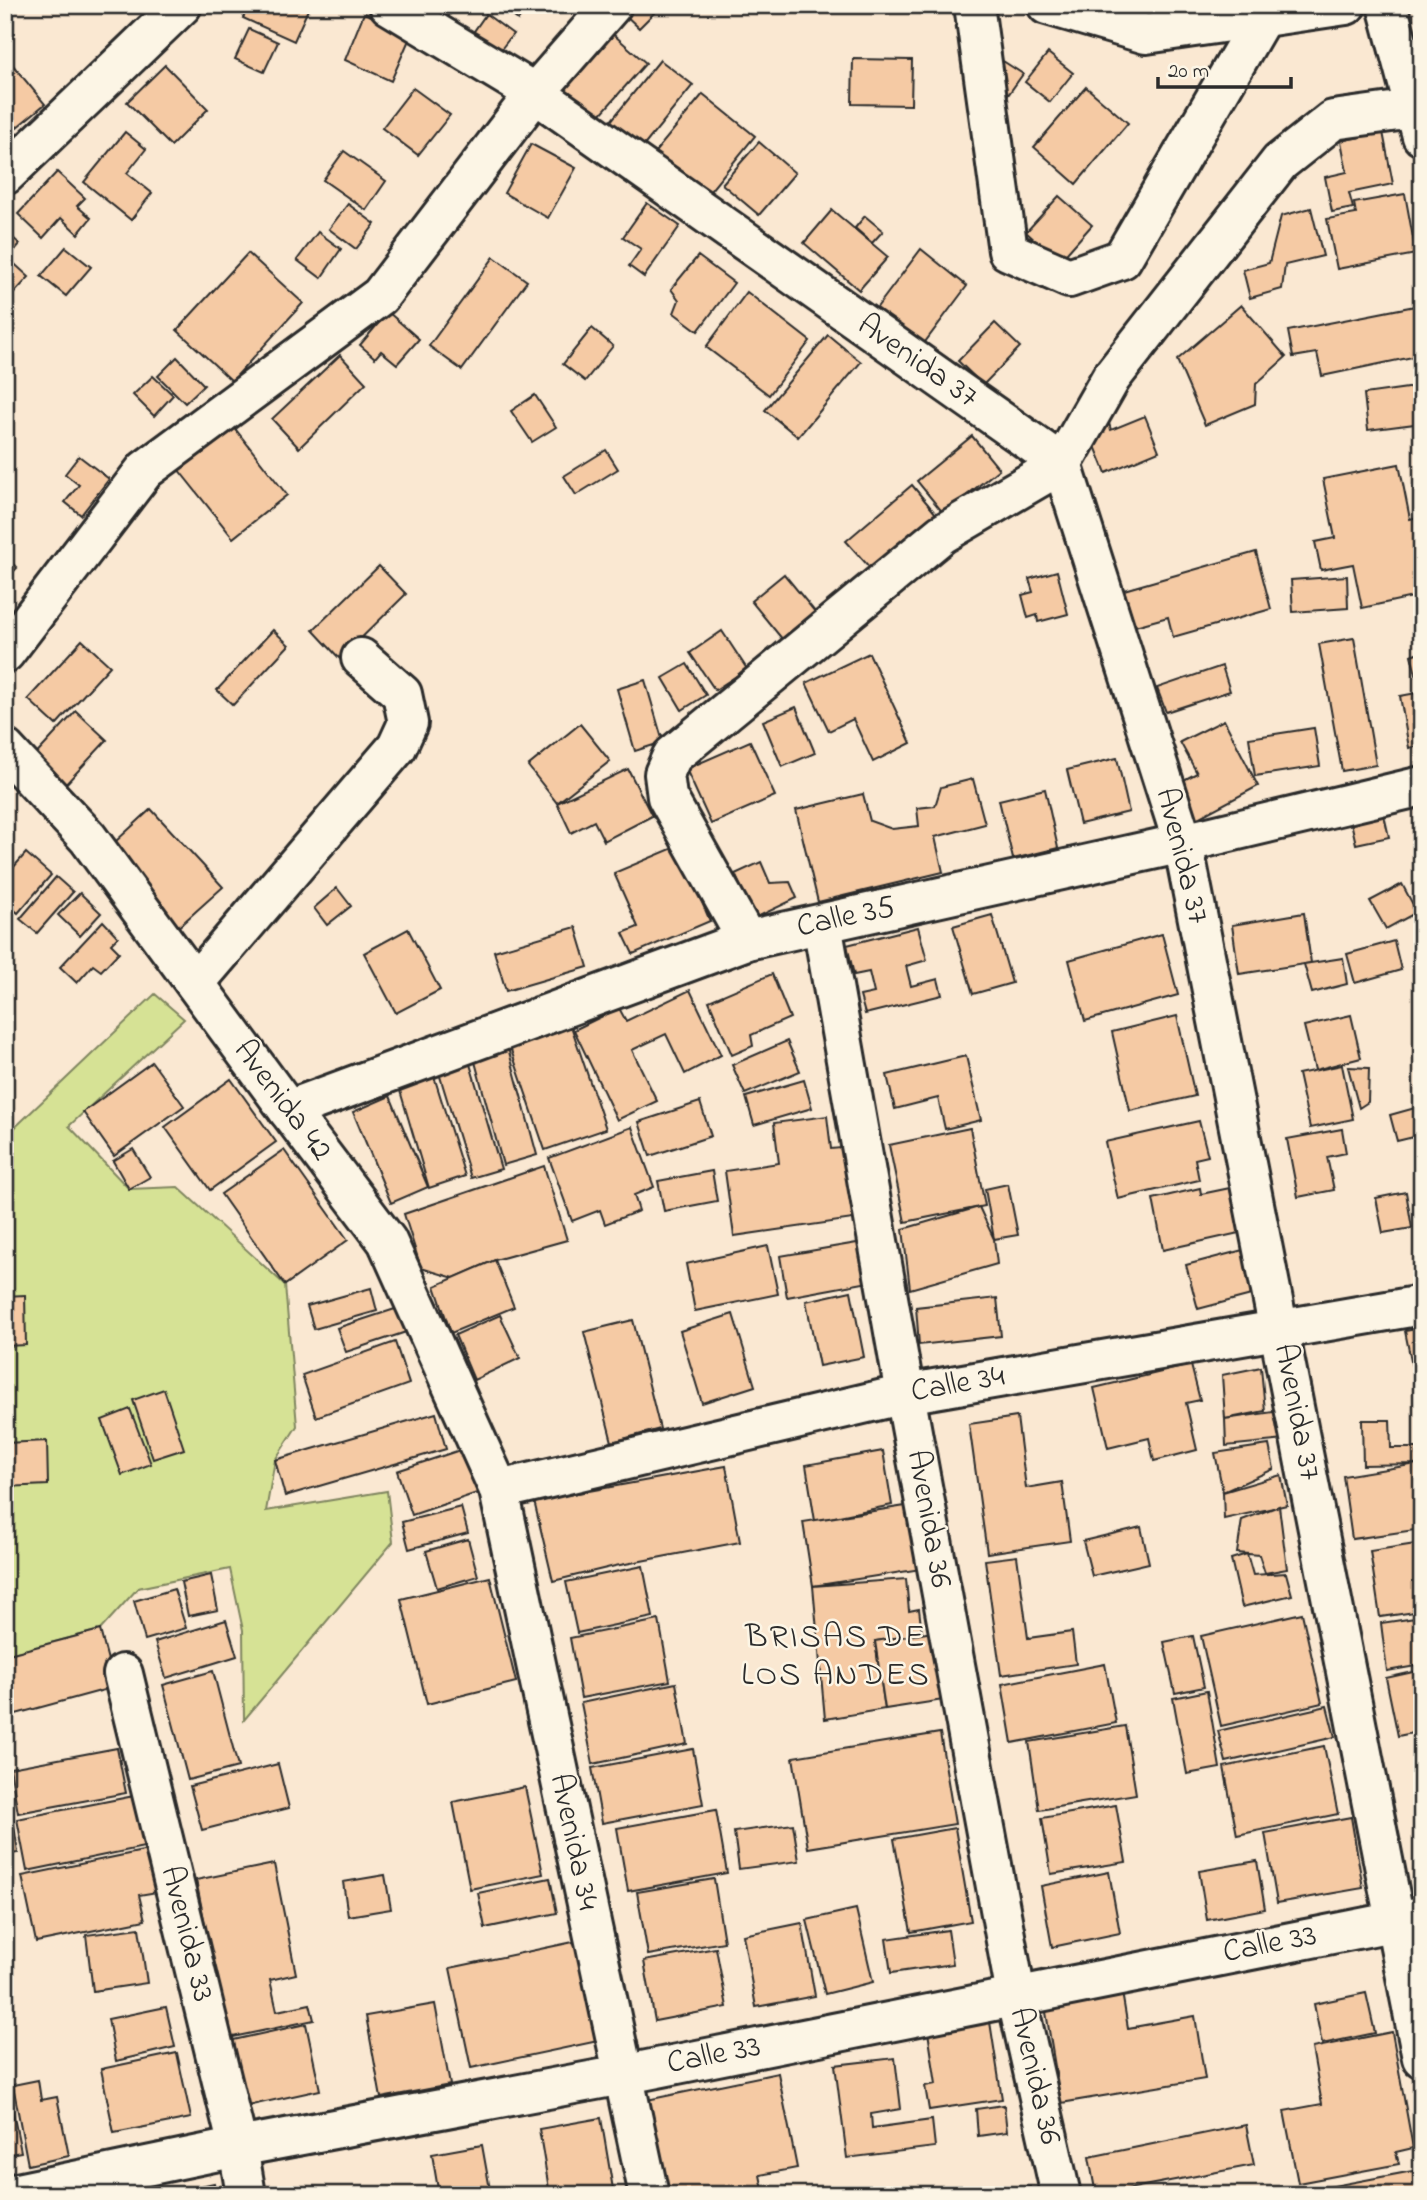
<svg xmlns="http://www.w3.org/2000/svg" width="1427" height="2200" font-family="'Indie Flower',sans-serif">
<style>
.green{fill:#d6e295;stroke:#808660;stroke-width:2}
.building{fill:#f5caa4;stroke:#2b2b2b;stroke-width:2}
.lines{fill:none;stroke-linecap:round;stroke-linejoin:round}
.minor-casing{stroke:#2b2b2b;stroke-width:44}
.minor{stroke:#fcf5e5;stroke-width:38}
.labels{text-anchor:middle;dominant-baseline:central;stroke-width:5;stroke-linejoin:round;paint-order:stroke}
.street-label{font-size:32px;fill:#2b2b2b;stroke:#fcf5e5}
.neighbourhood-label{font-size:33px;letter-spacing:2px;fill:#2b2b2b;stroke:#fcf5e5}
</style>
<rect width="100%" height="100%" fill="#fae8d2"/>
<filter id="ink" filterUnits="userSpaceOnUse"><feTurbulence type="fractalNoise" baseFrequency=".0143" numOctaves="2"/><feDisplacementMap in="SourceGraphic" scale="14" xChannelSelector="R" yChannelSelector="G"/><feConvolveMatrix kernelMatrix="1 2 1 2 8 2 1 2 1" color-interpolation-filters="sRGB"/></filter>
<g filter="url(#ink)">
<!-- green -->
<path class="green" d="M155,994L184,1019L69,1126L129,1189L178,1187L285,1285L297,1426L275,1460L266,1511L387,1491L393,1542L244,1720L243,1630L230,1569L138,1588L100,1630L5,1655V1137Z"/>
<!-- building -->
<g class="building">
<path d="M249,5H310L294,41L243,18Z"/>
<path d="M413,5H457L440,27Z"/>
<path d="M514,5H531L518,20L513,16Z"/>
<path d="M629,5H646L655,12L639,28L622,12Z"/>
<path d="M364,13L412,33L391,81L345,60Z"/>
<path d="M486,14L513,34L498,53L470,37Z"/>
<path d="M606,28L646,63L592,124L560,84Z"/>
<path d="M249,29L278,42L264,72L235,59Z"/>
<path d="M1048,53L1073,73L1050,102L1025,82Z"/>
<path d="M7,58L45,104L5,137V59Z"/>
<path d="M853,59L912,60L911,105L852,104Z"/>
<path d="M660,60L693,85L634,158L602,132Z"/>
<path d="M1003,61L1023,74L1008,95L989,82Z"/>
<path d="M165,65L208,109L171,146L127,102Z"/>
<path d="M1086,87L1128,123L1076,184L1034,147Z"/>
<path d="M413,88L450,115L418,155L382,128Z"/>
<path d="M703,94L755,136L698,206L646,163Z"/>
<path d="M125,132L146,149L127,173L152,193L131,220L84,182Z"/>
<path d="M1383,132L1393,184L1349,193L1353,208L1332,212L1325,177L1347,172L1341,141Z"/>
<path d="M759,142L795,173L759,215L722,184Z"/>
<path d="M531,144L576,168L548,218L504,193Z"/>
<path d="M344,151L386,181L366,210L323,180Z"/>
<path d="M57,172L85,198L77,206L91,218L78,234L61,218L43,238L18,214Z"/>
<path d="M1405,194L1416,254L1337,269L1327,219L1356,214L1354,203Z"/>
<path d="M1059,196L1092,225L1059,262L1026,232Z"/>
<path d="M647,203L680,226L644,277L629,266L641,249L623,237Z"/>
<path d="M348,204L375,224L356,249L329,229Z"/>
<path d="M1311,208L1323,256L1285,265L1282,289L1250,298L1243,270L1269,263L1281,216Z"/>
<path d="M832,210L888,257L859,290L804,243Z"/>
<path d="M865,216L883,231L872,243L855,228Z"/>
<path d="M5,231L20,244L8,258L29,277L6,302Z"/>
<path d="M318,232L341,249L321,278L297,260Z"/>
<path d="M66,247L91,267L66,296L41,276Z"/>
<path d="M921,249L967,286L922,346L875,310Z"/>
<path d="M248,253L303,303L232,381L177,330Z"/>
<path d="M698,256L734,283L698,331L674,313L679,300L671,289Z"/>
<path d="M494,257L527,281L462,370L429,346Z"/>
<path d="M747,292L810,341L769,395L706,347Z"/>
<path d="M1241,305L1286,357L1256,384L1255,404L1205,425L1177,360Z"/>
<path d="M1415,306L1422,339V355L1322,376L1317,353L1293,357L1288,331Z"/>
<path d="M388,312L419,339L397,364L381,351L375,358L360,345Z"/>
<path d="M995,323L1020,347L983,385L958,361Z"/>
<path d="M592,328L613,346L585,381L563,364Z"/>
<path d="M828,335L861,362L798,437L765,410Z"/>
<path d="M340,355L366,383L299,448L272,419Z"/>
<path d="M177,357L204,385L185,403L158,376Z"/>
<path d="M153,376L173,395L154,416L133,395Z"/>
<path d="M1422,386V423L1368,430L1364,394Z"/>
<path d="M535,395L556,427L532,442L511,411Z"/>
<path d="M1145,416L1159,451L1106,473L1088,429L1108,420L1111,430Z"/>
<path d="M233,426L287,495L233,538L178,469Z"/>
<path d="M972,436L999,469L944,514L917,481Z"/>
<path d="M606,450L618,469L576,495L564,476Z"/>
<path d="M79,456L109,479L81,515L65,502L79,485L65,474Z"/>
<path d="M1399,464L1410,519L1422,516V595L1362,608L1353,564L1321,570L1315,542L1335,538L1323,479Z"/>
<path d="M912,485L936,514L871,569L846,541Z"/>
<path d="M1256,552L1271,609L1173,637L1168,617L1135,626L1124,590Z"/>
<path d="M5,556L17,568L5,580Z"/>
<path d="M379,566L406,594L340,659L313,630Z"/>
<path d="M1057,571L1068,614L1038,622L1037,615L1028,618L1022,595L1033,592L1029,579Z"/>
<path d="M784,574L816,613L783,640L751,601Z"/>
<path d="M1347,576L1348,608L1293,612L1291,580Z"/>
<path d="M273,630L289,645L233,705L217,690Z"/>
<path d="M722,631L747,669L715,690L690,653Z"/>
<path d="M1354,638L1376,765L1342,771L1319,644Z"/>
<path d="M82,640L110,666L56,725L28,699Z"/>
<path d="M1422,651V685L1419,686L1411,655Z"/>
<path d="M869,653L911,743L873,762L853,719L829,731L806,683Z"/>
<path d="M687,664L706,695L682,710L663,678Z"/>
<path d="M1222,666L1230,691L1166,712L1157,688Z"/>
<path d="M645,680L663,742L635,751L617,689Z"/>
<path d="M1422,692V745L1409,748L1400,696Z"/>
<path d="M796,707L815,753L782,767L763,721Z"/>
<path d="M76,711L107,740L62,788L31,760Z"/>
<path d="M1224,720L1258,786L1196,819L1178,783L1197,773L1180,742Z"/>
<path d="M580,724L610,761L557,803L528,766Z"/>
<path d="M1314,728L1320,766L1255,776L1249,738Z"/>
<path d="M750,741L775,796L711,824L686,769Z"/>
<path d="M1117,758L1129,812L1080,824L1067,770Z"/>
<path d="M628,769L652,816L604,841L594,821L571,833L557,803Z"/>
<path d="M973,779L985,824L935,837L943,872L818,902L796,810L863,794L870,821L892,829L919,826L917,808L935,806L941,787Z"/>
<path d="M1045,789L1058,848L1013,859L999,800Z"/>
<path d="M151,809L223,887L175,930L104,852Z"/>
<path d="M1384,815L1389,837L1356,844L1351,822Z"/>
<path d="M678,846L710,921L633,954L623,933L638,927L614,873Z"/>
<path d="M26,853L51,875L18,913L5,902V877Z"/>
<path d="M761,862L770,883L790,882L797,898L755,918L735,874Z"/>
<path d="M56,877L73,892L37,933L20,919Z"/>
<path d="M1402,884L1417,912L1386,929L1370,901Z"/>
<path d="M337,888L351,906L327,925L314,908Z"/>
<path d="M80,893L101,913L80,936L58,915Z"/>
<path d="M1304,913L1311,963L1239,974L1232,925Z"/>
<path d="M992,915L1012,983L973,994L953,926Z"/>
<path d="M103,921L118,937L111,944L119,952L101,971L93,965L77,983L60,967Z"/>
<path d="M576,927L588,967L506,991L494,951Z"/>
<path d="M918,927L927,960L906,966L911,986L938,979L942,995L865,1014L860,996L874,993L869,972L854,975L847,945Z"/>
<path d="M408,929L440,990L396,1013L364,953Z"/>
<path d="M1162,934L1178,995L1085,1021L1069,960Z"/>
<path d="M1394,941L1401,970L1355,983L1347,954Z"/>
<path d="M1343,958L1347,984L1312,993L1304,964Z"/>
<path d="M772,974L790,1018L751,1035L753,1046L732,1055L709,1001Z"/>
<path d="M690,990L721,1055L685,1074L666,1034L632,1050L657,1101L617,1120L574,1030L619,1008L626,1021Z"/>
<path d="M1351,1015L1361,1058L1315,1070L1304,1026Z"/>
<path d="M1177,1016L1195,1096L1130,1111L1112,1032Z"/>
<path d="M570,1023L606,1129L545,1150L509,1044Z"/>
<path d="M787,1041L800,1071L745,1094L732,1065Z"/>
<path d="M508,1048L537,1155L503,1165L474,1058Z"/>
<path d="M966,1056L981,1120L945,1129L938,1098L895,1109L887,1075Z"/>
<path d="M152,1062L184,1106L114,1156L83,1112Z"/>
<path d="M470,1064L501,1169L471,1178L439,1073Z"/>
<path d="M1342,1065L1353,1119L1310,1128L1298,1074Z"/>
<path d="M1348,1067L1369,1068L1368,1102L1359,1108Z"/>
<path d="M433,1073L465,1176L429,1188L398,1084Z"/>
<path d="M231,1079L276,1142L210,1190L165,1127Z"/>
<path d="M804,1080L812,1108L754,1125L746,1097Z"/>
<path d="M390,1096L428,1187L391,1203L353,1112Z"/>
<path d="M700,1102L711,1136L650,1156L639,1122Z"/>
<path d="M1422,1106V1135L1397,1141L1390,1115Z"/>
<path d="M827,1116L831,1149L852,1147L860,1218L734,1236L725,1171L779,1163L774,1123Z"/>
<path d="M1199,1121L1208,1156L1195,1159L1199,1180L1118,1199L1105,1142Z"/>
<path d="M632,1127L654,1187L634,1195L639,1211L605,1224L600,1210L572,1221L549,1158Z"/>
<path d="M970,1128L985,1206L905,1222L889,1145Z"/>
<path d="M1342,1129L1346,1153L1327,1157L1334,1190L1298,1197L1287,1139Z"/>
<path d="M133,1149L150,1177L129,1189L113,1161Z"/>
<path d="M284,1150L348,1240L285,1285L221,1194Z"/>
<path d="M544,1166L567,1240L495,1260L454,1278L421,1268L404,1214Z"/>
<path d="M712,1171L717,1201L664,1211L658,1181Z"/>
<path d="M1008,1184L1018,1235L994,1239L985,1189Z"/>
<path d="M1200,1188L1201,1194L1230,1188L1239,1233L1163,1250L1153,1199Z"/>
<path d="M1406,1192L1412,1228L1383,1233L1376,1198Z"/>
<path d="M979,1207L994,1239L997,1264L910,1289L903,1229Z"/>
<path d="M863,1242L869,1282L787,1297L780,1256Z"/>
<path d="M768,1246L778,1294L695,1311L686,1264Z"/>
<path d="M1243,1250L1255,1294L1198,1309L1186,1265Z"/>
<path d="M495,1260L514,1307L451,1333L435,1286Z"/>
<path d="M371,1288L377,1311L314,1329L307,1306Z"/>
<path d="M851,1291L864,1357L819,1366L806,1301Z"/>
<path d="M25,1295L26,1345L5,1346V1296Z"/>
<path d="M997,1298L1001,1336L919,1345L916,1307Z"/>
<path d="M398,1308L406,1332L346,1352L337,1328Z"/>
<path d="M733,1314L755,1386L702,1403L680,1331Z"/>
<path d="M500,1315L520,1358L474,1380L455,1335Z"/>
<path d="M633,1320L660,1429L612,1442L584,1332Z"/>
<path d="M1422,1328V1416L1405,1331Z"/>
<path d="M395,1342L409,1384L316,1417L302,1375Z"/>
<path d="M1191,1365L1200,1400L1186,1403L1197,1450L1154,1461L1149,1438L1108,1448L1094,1388Z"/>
<path d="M1261,1367L1265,1411L1225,1419L1222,1375Z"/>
<path d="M164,1389L184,1449L153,1459L133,1400Z"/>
<path d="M130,1409L151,1464L122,1475L102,1420Z"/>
<path d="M1280,1411L1284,1440L1226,1446L1225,1419Z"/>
<path d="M436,1413L446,1449L285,1496L275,1460Z"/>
<path d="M1017,1417L1026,1488L1062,1482L1070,1541L987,1553L969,1424Z"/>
<path d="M1362,1420H1390L1391,1448H1417V1464L1363,1465Z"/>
<path d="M47,1441L48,1485L5,1487V1443Z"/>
<path d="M1269,1445L1274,1469L1223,1492L1215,1453Z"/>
<path d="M463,1449L477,1493L412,1515L397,1471Z"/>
<path d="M883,1451L892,1505L815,1521L806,1465Z"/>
<path d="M1417,1464H1422V1529L1352,1539L1343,1476Z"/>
<path d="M726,1466L740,1542L615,1566L553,1581L534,1501Z"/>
<path d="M1281,1475L1287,1505L1224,1519L1223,1492Z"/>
<path d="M912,1505L921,1569L813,1586L803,1522Z"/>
<path d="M1279,1506L1287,1569L1265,1573L1259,1555L1237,1553L1242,1520Z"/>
<path d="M461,1507L468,1533L409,1549L402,1522Z"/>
<path d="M1141,1527L1149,1563L1092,1576L1083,1541Z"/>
<path d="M468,1539L478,1576L437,1588L426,1551Z"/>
<path d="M1422,1543V1611L1380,1617L1370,1551Z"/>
<path d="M1247,1554L1253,1575L1286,1573L1292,1595L1242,1607L1231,1559Z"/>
<path d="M1017,1556L1028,1638L1072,1632L1076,1664L1001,1675L985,1560Z"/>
<path d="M643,1566L653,1617L577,1633L566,1582Z"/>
<path d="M211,1575L218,1610L188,1616L181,1582Z"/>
<path d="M490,1577L516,1682L427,1704L401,1599Z"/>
<path d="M906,1579L909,1611L919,1609L922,1634L875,1641L885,1709L825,1719L813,1586Z"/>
<path d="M174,1589L186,1628L145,1640L134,1601Z"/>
<path d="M1302,1613L1322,1703L1221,1726L1201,1636Z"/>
<path d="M1422,1617V1665L1387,1671L1381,1623Z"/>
<path d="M226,1620L237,1656L166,1678L155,1642Z"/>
<path d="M659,1620L670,1681L581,1698L570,1638Z"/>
<path d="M100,1630L115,1687L5,1717V1655Z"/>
<path d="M940,1631L950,1699L885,1709L875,1641Z"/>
<path d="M1193,1636L1204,1687L1175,1693L1164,1642Z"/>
<path d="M1105,1664L1116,1723L1012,1743L1002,1684Z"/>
<path d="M1422,1670V1731L1398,1736L1386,1678Z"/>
<path d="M213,1671L238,1767L188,1780L163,1685Z"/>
<path d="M676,1683L687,1744L593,1764L581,1703Z"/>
<path d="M1207,1691L1220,1768L1187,1774L1173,1698Z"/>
<path d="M1327,1706L1335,1737L1226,1762L1218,1731Z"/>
<path d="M1125,1726L1136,1794L1039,1810L1029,1742Z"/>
<path d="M940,1733L955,1824L808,1848L793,1757Z"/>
<path d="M1324,1746L1338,1814L1237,1835L1224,1767Z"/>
<path d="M117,1748L126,1793L18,1813L10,1768Z"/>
<path d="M693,1749L703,1804L602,1823L592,1768Z"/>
<path d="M278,1764L289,1808L202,1830L190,1786Z"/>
<path d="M525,1787L543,1874L470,1889L453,1802Z"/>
<path d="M5,1790H9L18,1853L5,1855Z"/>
<path d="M134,1796L144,1847L27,1871L17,1819Z"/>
<path d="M1116,1805L1126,1862L1051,1874L1042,1818Z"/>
<path d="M716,1810L727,1873L628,1891L617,1828Z"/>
<path d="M1351,1817L1363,1888L1277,1903L1265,1833Z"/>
<path d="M793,1824L799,1861L739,1869L734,1832Z"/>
<path d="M955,1828L971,1921L911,1932L894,1839Z"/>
<path d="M148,1850L157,1892L139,1895L145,1920L36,1942L22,1876Z"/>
<path d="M1257,1861L1265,1909L1207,1920L1199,1871Z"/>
<path d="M274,1864L296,1974L270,1980L277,2011L310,2004L314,2020L228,2038L196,1880Z"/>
<path d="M1109,1872L1120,1933L1052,1947L1041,1886Z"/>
<path d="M385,1875L391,1909L348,1916L343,1882Z"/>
<path d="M550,1878L557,1913L485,1928L478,1893Z"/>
<path d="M714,1879L724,1942L648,1955L637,1892Z"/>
<path d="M856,1909L873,1982L825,1994L807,1920Z"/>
<path d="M802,1923L815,1996L756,2007L743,1935Z"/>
<path d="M139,1928L147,1983L93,1991L86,1935Z"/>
<path d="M948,1930L953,1964L891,1973L886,1939Z"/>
<path d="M578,1941L598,2041L471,2068L450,1968Z"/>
<path d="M716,1948L727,2007L655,2021L644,1961Z"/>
<path d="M1122,1992L1128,2028L1195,2016L1205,2079L1061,2103L1045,2006Z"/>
<path d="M1366,1993L1375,2033L1322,2044L1314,2004Z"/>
<path d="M435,2004L450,2085L381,2098L366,2016Z"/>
<path d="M166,2007L175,2047L116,2061L108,2019Z"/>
<path d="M990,2022L1002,2099L929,2110L925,2086L936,2084L928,2032Z"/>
<path d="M306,2024L320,2090L243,2107L229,2041Z"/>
<path d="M1392,2032L1413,2148L1396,2152L1399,2164L1298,2183L1284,2111L1322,2104L1312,2048Z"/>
<path d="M177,2053L191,2118L114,2133L101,2069Z"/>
<path d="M895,2058L901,2109L871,2114L872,2128L932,2120L935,2147L847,2158L835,2065Z"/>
<path d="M778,2073L797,2168L760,2175L763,2190L739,2195H661L642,2101Z"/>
<path d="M38,2080L41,2100L57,2097L69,2156L28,2165L13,2085Z"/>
<path d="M5,2092H9L21,2152L5,2155Z"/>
<path d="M1004,2105L1007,2132L978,2136L976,2109Z"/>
<path d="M601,2118L614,2195H550L539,2129Z"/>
<path d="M1246,2125L1254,2165L1096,2195L1089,2157Z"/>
<path d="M482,2145L491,2195H439L432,2154Z"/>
<path d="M1413,2171L1418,2195H1303L1302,2192Z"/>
<path d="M214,2183L216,2195H161Z"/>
<path d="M1030,2187L1031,2195H983Z"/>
</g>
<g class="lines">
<!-- minor casing -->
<g class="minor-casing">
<g id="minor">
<path d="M389,5L535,93L1062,464L1183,843L1422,2058"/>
<path d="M974,5L1008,251L1069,278L1122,259L1262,18"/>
<path d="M1047,5L1146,34L1346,5"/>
<path d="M1387,5L1422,136"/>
<path d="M5,175L182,5"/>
<path d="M5,653L145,470L380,296L535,93L612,5"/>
<path d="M5,749L88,838L288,1110L387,1241L499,1490L649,2195"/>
<path d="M822,924L905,1394L1016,1995L1061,2195"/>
<path d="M747,940L667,797L664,774L672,756L942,534L1062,464L1111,378L1280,162L1333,120L1413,109L1422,103"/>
<path d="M195,983L397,747L408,723L402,694L361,658"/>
<path d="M288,1110L747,940L1183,843L1422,786"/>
<path d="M499,1490L905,1394L1422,1305"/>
<path d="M123,1674L238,2147L246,2195"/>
<path d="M7,2195L238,2147L622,2075L1422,1916"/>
</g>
</g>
<!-- minor -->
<use href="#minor" class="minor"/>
</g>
</g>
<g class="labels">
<!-- street labels -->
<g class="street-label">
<text transform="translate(917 362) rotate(35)">Avenida 37</text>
<text transform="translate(1181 856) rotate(76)">Avenida 37</text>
<text transform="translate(846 918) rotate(-12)">Calle 35</text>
<text transform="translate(282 1101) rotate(53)">Avenida 42</text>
<text transform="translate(958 1385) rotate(-10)">Calle 34</text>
<text transform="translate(1296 1412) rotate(79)">Avenida 37</text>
<text transform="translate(928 1519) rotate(80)">Avenida 36</text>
<text transform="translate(573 1842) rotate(78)">Avenida 34</text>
<text transform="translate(186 1934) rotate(76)">Avenida 33</text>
<text transform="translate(1270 1945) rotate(-11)">Calle 33</text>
<text transform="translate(714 2056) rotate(-11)">Calle 33</text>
<text transform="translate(1034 2076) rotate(77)">Avenida 36</text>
</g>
<!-- neighbourhood labels -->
<g class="neighbourhood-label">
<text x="836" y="1638">BRISAS DE<tspan x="836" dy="38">LOS ANDES</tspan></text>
</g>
</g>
<!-- margin -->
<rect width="1427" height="2200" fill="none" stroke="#fcf5e5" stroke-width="28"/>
<rect x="14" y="14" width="1399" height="2172" fill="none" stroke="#2b2b2b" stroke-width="2.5" filter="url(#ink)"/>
<!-- scale -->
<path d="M1158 77v10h133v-10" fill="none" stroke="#2b2b2b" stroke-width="3.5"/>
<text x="1168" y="77" font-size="21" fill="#2b2b2b" stroke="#fcf5e5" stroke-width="5" paint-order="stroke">20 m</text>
</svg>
